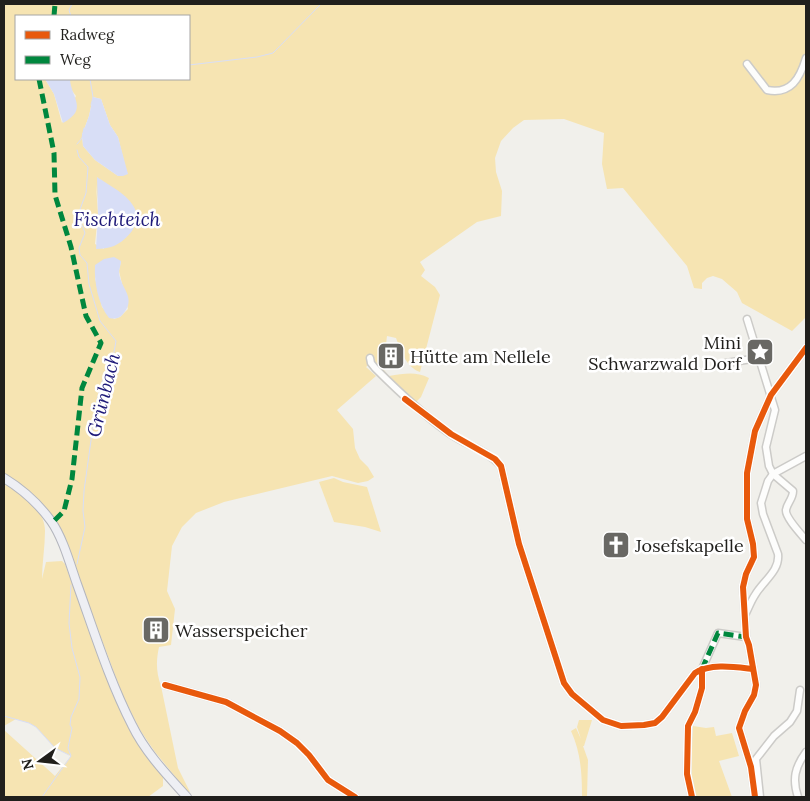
<svg xmlns="http://www.w3.org/2000/svg" width="810" height="801" font-family="Lora,serif">
<style>
.green{fill:#f6e4b2;fill-rule:evenodd}
.water{fill:#d8def6}
.lines{fill:none;stroke-linecap:round;stroke-linejoin:round}
.stream{stroke:#d8def6;stroke-width:1}
.minor-casing{stroke:#cccbc8;stroke-width:9}
.major-casing{stroke:#b3b5bd;stroke-width:10}
.minor{stroke:#fdfdfc;stroke-width:6}
.major{stroke:#eeeff4;stroke-width:8}
.quiet{stroke:#00873e;stroke-width:5;stroke-dasharray:10 5;stroke-linecap:butt}
.cycleway-casing{stroke:#fff;stroke-width:9}
.cycleway{stroke:#e8590c;stroke-width:6}
.labels{text-anchor:middle;dominant-baseline:central;stroke-width:5;stroke-linejoin:round;paint-order:stroke}
.poi-label{font-size:18px;fill:#201f1c;stroke:#fff;text-anchor:start}
.water-label{font-size:19px;font-style:italic;fill:#1e1978;stroke:#fff}
</style>
<rect width="100%" height="100%" fill="#f1f0eb"/>
<!-- green -->
<g class="green">
<path d="M4,4H806V317L792,331L742,303L737,292L722,279L713,276L707,278L702,283V289L694,288L687,266L623,188L607,189L602,164L604,133L564,119L524,120L513,128L501,141L495,158L496,172L502,191L501,216L477,222L420,262L425,270L421,276L435,287L440,295L420,372C406,367 401,351 396,338L387,336L383,369L389,376C404,374 415,371 429,378L421,397L416,402L371,363L366,367L376,376L337,410L353,429L355,448L360,459L368,467L374,477L368,481L358,483L332,476L224,502L196,513L182,527L172,546L167,591L175,609L171,645L159,647C156,661 156,672 161,686L178,768L190,792L187,791L155,752L140,730L123,696L69,553L49,513L32,493L4,473ZM16,16H189V79H70V88L76,96L62,123L54,94L45,79H16ZM93,97L101,99L110,125L118,137L127,174L118,176L95,160L83,146L82,135L89,116ZM96,184L104,249L95,244L98,214ZM121,261L119,271L128,309L120,317L114,319L102,307L95,278Z"/>
<path d="M334,478L343,482L367,487L381,532L365,527L334,522L319,482Z"/>
<path d="M4,481C20,493 45,508 45,531C45,547 42,563 42,579L46,562L62,561L65,564L112,693L128,726L146,756L163,777V786L148,797H4V730L55,776L71,756L55,748L36,727L29,723L16,719L4,726Z"/>
<path d="M579,720H592L584,746H583L588,760L587,797H582C582,774 581,753 571,731L576,728L581,739L577,727Z"/>
<path d="M693,726L706,728L714,727L716,736L732,733L739,756L719,761L732,797H694L689,773Z"/>
</g>
<!-- water -->
<g class="water">
<path d="M45,79H70C71,98 89,109 63,123L54,94Z"/>
<path d="M93,97L101,99L110,125L118,137L128,174L123,176H118L95,160L83,146L82,135L89,116Z"/>
<path d="M97,177C110,186 128,194 135,209C142,224 127,240 114,246C109,248 102,249 96,249L98,215Z"/>
<path d="M114,257L121,261C121,264 119,269 119,273C121,289 137,298 123,314C119,319 115,319 109,318C98,304 94,282 95,265L104,259Z"/>
</g>
<g class="lines">
<!-- stream -->
<g class="stream">
<path d="M71,16L69,10L72,4"/>
<path d="M189,65L257,57L273,53L321,4"/>
<path d="M90,79L93,97L91,105"/>
<path d="M77,144L82,138L84,128"/>
<path d="M77,150L79,157L88,167L86,193L78,215L85,233L79,248L80,255L87,263L89,284L100,321L116,341L112,363L102,382L96,404L84,491L83,511L85,527L77,564"/>
<path d="M4,716L29,723L36,727L55,748L69,755"/>
<path d="M42,797L71,756L68,748L72,728L70,725L71,717L79,699L80,677L72,648L69,623L71,585"/>
</g>
<!-- minor casing -->
<g class="minor-casing">
<g id="minor">
<path d="M747,64L767,90C791,95 800,78 806,58"/>
<path d="M747,319L775,410L766,447L769,466L773,474L793,491C793,499 787,503 786,510C785,517 801,534 806,540"/>
<path d="M370,358L371,363L375,368C399,392 422,414 449,433C466,445 488,451 501,466L519,544L564,683L572,694L603,720L621,726L644,725L655,723L662,717L695,673C711,663 735,667 753,669"/>
<path d="M726,363L758,358"/>
<path d="M746,613C749,607 751,601 755,595C763,581 780,571 778,554L763,514L761,503L768,481L773,474L806,456"/>
<path d="M165,685L226,702L280,731L297,743L309,755L328,780L355,797"/>
<path d="M692,797L687,774L688,726L695,712L702,688V669L718,633L746,637"/>
<path d="M755,797L751,767L739,728L745,711L754,695L756,685L749,645L746,637L743,587L746,574L754,557L753,544L747,519V473L755,431L771,395L806,348"/>
<path d="M760,797L756,759L774,736L790,722L797,711L800,690"/>
<path d="M798,797C792,779 795,767 806,752"/>
</g>
</g>
<!-- major casing -->
<g class="major-casing">
<path id="major" d="M4,478C22,489 38,503 51,521C63,538 70,564 77,584C94,631 109,680 132,725C145,752 167,775 187,797"/>
</g>
<!-- minor -->
<use href="#minor" class="minor"/>
<!-- major -->
<use href="#major" class="major"/>
<!-- quiet -->
<g class="quiet">
<path d="M54,16L55,4"/>
<path d="M39,79L54,153L55,195L71,247L86,316L101,343L82,388L72,479L64,511L52,523"/>
<path d="M702,669L718,633L746,637"/>
</g>
<!-- cycleway casing -->
<g class="cycleway-casing">
<g id="cycleway">
<path d="M405,399L451,434L495,459L501,466L519,544L564,683L572,694L603,720L621,726L644,725L655,723L662,717L695,673C711,663 735,667 753,669"/>
<path d="M165,685L226,702L280,731L297,743L309,755L328,780L355,797"/>
<path d="M692,797L687,774L688,726L695,712L702,688V669"/>
<path d="M755,797L751,767L739,728L745,711L754,695L756,685L749,645L746,637L743,587L746,574L754,557L753,544L747,519V473L755,431L771,395L806,348"/>
</g>
</g>
<!-- cycleway -->
<use href="#cycleway" class="cycleway"/>
</g>
<!-- icons -->
<defs>
<g id="sight-square" transform="scale(1.4375)"><rect x="-9" y="-9" width="18" height="18" rx="4" fill="#696864" stroke="#fff"/><path d="M0-6L1.8-2.2L6-1.7L2.9 1.2L3.7 5.4L0 3.3L-3.7 5.4L-2.9 1.2L-6-1.7L-1.8-2.2Z" fill="#fff"/></g>
<g id="building-square" transform="scale(1.4375)"><rect x="-9" y="-9" width="18" height="18" rx="4" fill="#696864" stroke="#fff"/><path d="M-4-6H4V6H1V3H-1V6H-4ZM-2.5-4.3h1.7v1.8h-1.7ZM.8-4.3h1.7v1.8H.8ZM-2.5-1h1.7V.8h-1.7ZM.8-1h1.7V.8H.8Z" fill="#fff"/></g>
<g id="church-square" transform="scale(1.4375)"><rect x="-9" y="-9" width="18" height="18" rx="4" fill="#696864" stroke="#fff"/><path d="M-1.2-6h2.4v3.5h3.3v2.4h-3.3V6h-2.4V-.1h-3.3v-2.4h3.3Z" fill="#fff"/></g>
</defs>
<g fill-rule="evenodd">
<use href="#sight-square" x="760" y="352"/>
<use href="#building-square" x="391" y="356"/>
<use href="#church-square" x="616" y="545"/>
<use href="#building-square" x="156" y="630"/>
</g>
<g class="labels">
<!-- poi labels -->
<g class="poi-label">
<text x="741" y="342" text-anchor="end">Mini<tspan x="741" dy="21">Schwarzwald Dorf</tspan></text>
<text x="410" y="356">Hütte am Nellele</text>
<text x="635" y="545">Josefskapelle</text>
<text x="175" y="630">Wasserspeicher</text>
</g>
<!-- water labels -->
<g class="water-label">
<text x="117" y="219">Fischteich</text>
<text transform="translate(103 395) rotate(-76)">Grünbach</text>
</g>
</g>
<!-- border -->
<rect width="810" height="801" fill="none" stroke="#201f1c" stroke-width="10"/>
<!-- legend -->
<rect x="15" y="15" width="175" height="65" fill="#ffffff" stroke="#a6a5a4"/>
<rect x="25" y="31" width="25" height="8" fill="#e8590c" stroke="#a6a5a4"/>
<text x="60" y="40" font-size="15" fill="#201f1c">Radweg</text>
<rect x="25" y="56" width="25" height="8" fill="#00873e" stroke="#a6a5a4"/>
<text x="60" y="65" font-size="15" fill="#201f1c">Weg</text>
<!-- north arrow -->
<g transform="translate(40 761) rotate(255)" stroke="#ffffff" stroke-width="4" paint-order="stroke">
<path d="M0-4L9 19L0 12L-9 19Z" fill="#201f1c"/>
<text y="-8" font-size="14" font-weight="bold" text-anchor="middle" fill="#201f1c">N</text>
</g>
</svg>
